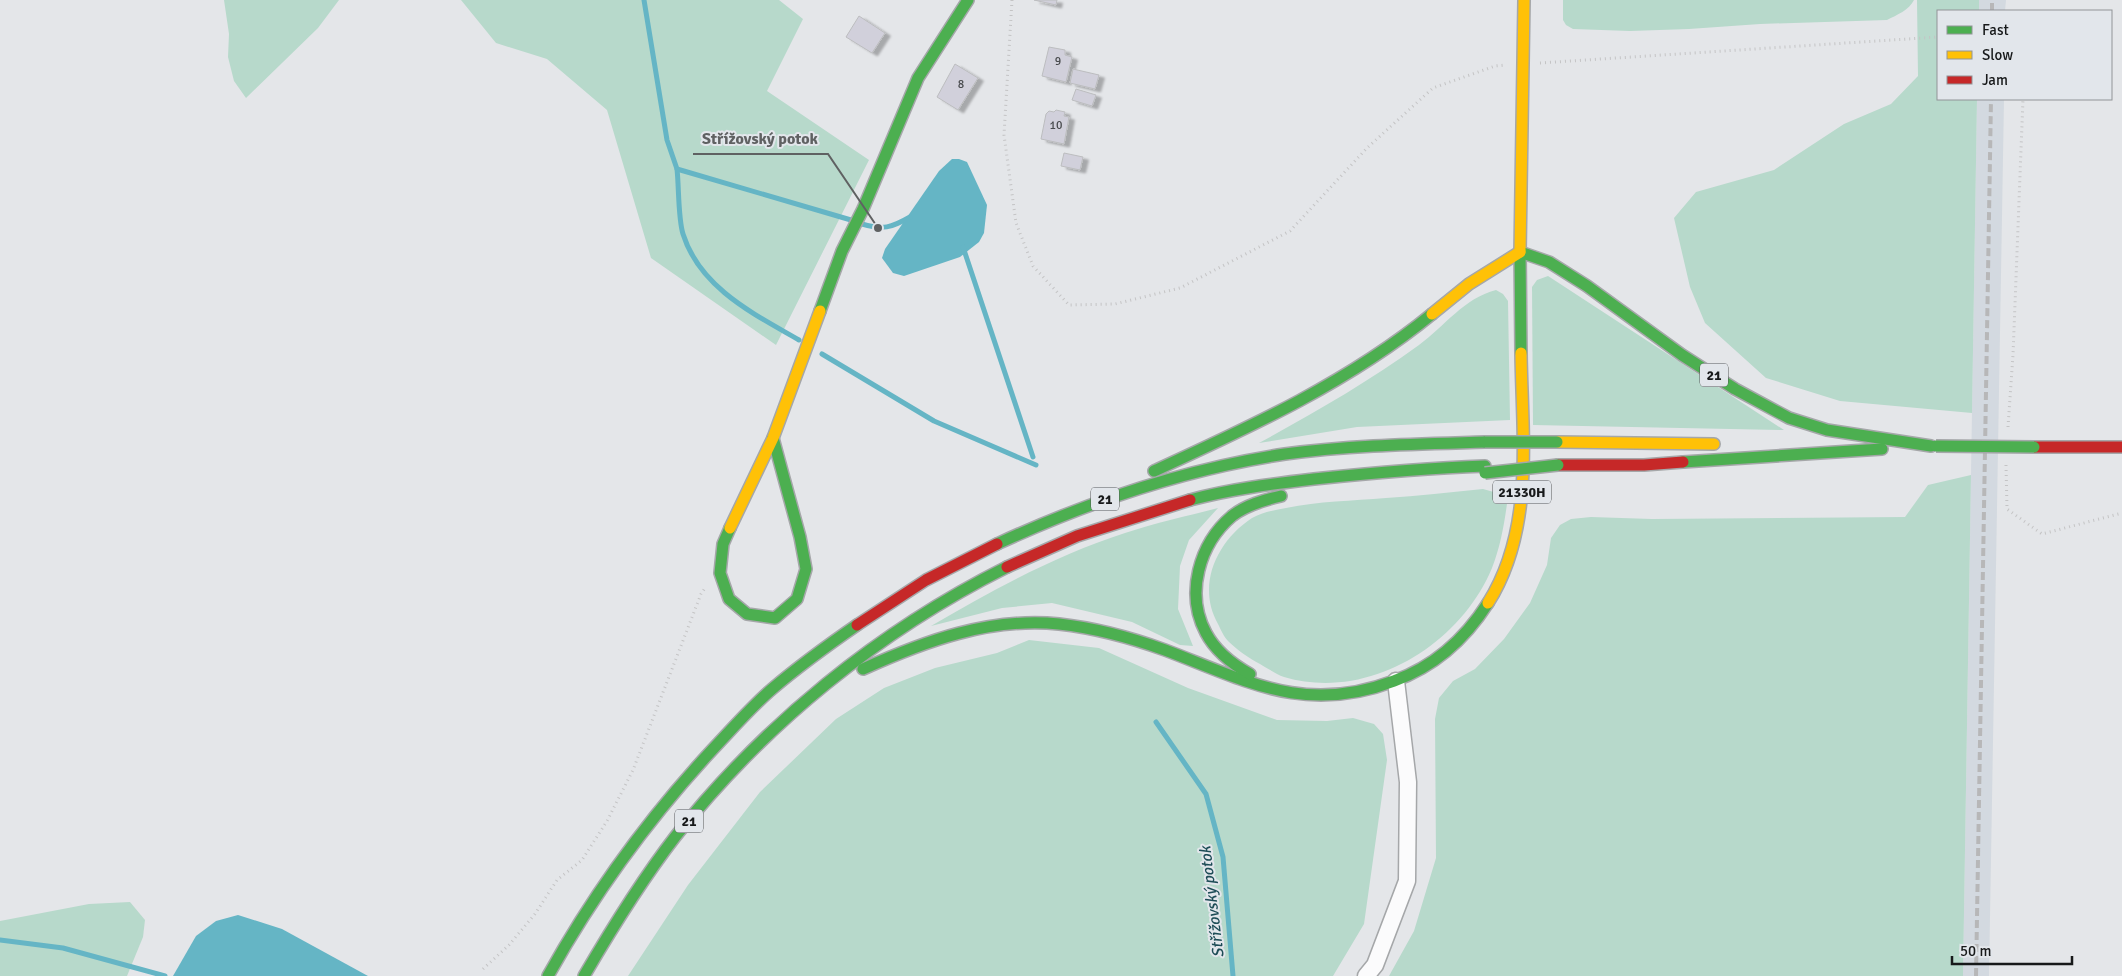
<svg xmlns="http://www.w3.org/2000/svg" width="2122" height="976" font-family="Signika,sans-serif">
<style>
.built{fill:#d3d9e0}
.green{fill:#b7d9cb}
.water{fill:#65b5c5}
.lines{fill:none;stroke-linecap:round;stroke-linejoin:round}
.stream{stroke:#65b5c5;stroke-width:5}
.building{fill:#d1d0db;stroke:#bcbdbf;filter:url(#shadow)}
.street-casing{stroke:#a5a7a9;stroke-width:19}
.fast-casing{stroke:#a5a7a9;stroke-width:14}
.slow-casing{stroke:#a5a7a9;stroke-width:14}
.jam-casing{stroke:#a5a7a9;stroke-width:14}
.path{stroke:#c4c4c5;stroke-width:3;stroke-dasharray:1 4;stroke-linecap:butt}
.street{stroke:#fbfbfc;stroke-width:16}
.fast{stroke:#4caf50;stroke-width:11}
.slow{stroke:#ffc107;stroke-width:11}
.jam{stroke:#c62828;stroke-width:11}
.rail{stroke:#b7b7b8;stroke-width:4;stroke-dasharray:8 4;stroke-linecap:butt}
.fast-bridge-casing{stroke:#a5a7a9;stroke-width:14;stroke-linecap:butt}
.fast-bridge{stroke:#4caf50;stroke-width:11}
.labels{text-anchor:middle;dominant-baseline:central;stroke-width:4;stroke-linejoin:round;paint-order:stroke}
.number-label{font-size:12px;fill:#484a4d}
.shield{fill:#e2e6eb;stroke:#545659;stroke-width:1}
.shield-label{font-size:14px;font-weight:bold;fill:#17191a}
.water-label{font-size:16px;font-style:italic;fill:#1d4c56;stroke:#e2e6eb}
.leader{fill:none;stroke:#5f6162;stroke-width:2}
.callout-dot{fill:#5f6162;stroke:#e2e6eb;stroke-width:2}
.callout-label{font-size:16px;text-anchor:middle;font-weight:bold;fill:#5f6162;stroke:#e2e6eb;stroke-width:4;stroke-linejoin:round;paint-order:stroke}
</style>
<defs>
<filter id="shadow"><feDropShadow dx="5.5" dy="3" stdDeviation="1" flood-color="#0004"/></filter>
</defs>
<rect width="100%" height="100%" fill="#e4e6e9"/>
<!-- built -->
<g class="built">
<path d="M1979,0H2006L2005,11H1979Z"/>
<path d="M1977,99H2004L1989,976H1963Z"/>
</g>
<!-- green -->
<g class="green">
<path d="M224,0H339L318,28L246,98L234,81L228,57L229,34Z"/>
<path d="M461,0H779L803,19L767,91L869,160L776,345L651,258L607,110L547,59L496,43Z"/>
<path d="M1563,0H1914C1909,10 1897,15 1887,20L1760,24L1689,29L1630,31L1573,29L1566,25L1563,20Z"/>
<path d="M1917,0H1979V11H1938V99H1977L1972,413L1840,401L1766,378L1705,323L1690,287L1674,218L1696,192L1774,170L1844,124L1891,104L1918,76Z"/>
<path d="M1548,276L1784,430L1533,425L1532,287L1537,280Z"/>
<path d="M1496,290L1503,294L1508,301L1510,420L1357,427L1259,443C1314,413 1368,382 1419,345C1445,326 1464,298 1496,290Z"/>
<path d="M1971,475L1963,976H1389L1414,931L1436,858L1435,719L1439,698L1453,681L1475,669L1504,639L1530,603L1547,565L1551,538L1560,525L1571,519L1591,517L1652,519L1905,517L1928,485Z"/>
<path d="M1483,489L1508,496C1505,520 1501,545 1492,568C1460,645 1368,702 1284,677C1276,674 1267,668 1260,664C1249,658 1237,650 1228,641C1224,637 1221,630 1218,624C1196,585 1217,541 1252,518C1262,512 1275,510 1286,508C1319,501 1352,501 1386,498C1418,496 1450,492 1483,489Z"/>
<path d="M1218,508L1189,540L1180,566L1178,609L1193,646L1180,645L1132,622L1052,603L1002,608L931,626C992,590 1057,555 1125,533C1155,523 1187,516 1218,508Z"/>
<path d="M1029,640L1099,648L1188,688L1277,720L1327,721L1353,718L1374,724L1383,734L1387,760L1364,924L1333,976H628L688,885L760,792L836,719L884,688L935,668L997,653Z"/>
<path d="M130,902L145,920L143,937L127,976H0V921L89,904Z"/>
</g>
<!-- water -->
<g class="water">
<path d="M952,159H959L967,162L987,205L984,233L979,242L960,257L904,276L893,273L882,258L885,249L939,171Z"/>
<path d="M238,915L282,929L368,976H173L196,936L216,921Z"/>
</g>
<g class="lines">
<!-- stream -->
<g class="stream">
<path d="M644,0L667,140L677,169L851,220"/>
<path d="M677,169C679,187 678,218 683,234C700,288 754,314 799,340"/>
<path d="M862,224C883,230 891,228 910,217"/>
<path d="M963,247L1033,457"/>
<path d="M822,354L934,421L1036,465"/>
<path d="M1156,722L1206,794L1223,857L1233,976"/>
<path d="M0,940L63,948L165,976"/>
</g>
</g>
<!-- building -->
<g class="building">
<path d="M1034,0H1057L1056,5Z"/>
<path d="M859,16L885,33L872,53L846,37Z"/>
<path d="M1049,47L1065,50V55L1072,57L1066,82L1042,76Z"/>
<path d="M955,64L978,78L958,110L937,97Z"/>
<path d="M1073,69L1099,75L1095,89L1070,83Z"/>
<path d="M1076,89L1096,95L1092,106L1072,100Z"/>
<path d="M1056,110L1065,112L1064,116L1069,117L1064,144L1041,139L1046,114L1049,111L1054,112Z"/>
<path d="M1064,153L1083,157L1080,170L1061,166Z"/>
</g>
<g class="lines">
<!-- street casing -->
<g class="street-casing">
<path id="street" d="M1366,976L1375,965L1407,881L1408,782L1396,681"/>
</g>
<!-- fast casing -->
<g class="fast-casing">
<g id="fast">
<path d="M1520,252L1549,262L1587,286L1682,355L1735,389L1789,418L1827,430L1931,446"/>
<path d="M1520,252L1521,353"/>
<path d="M820,311L842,251L863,209L918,78L968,0"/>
<path d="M1683,462L1882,449"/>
<path d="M1154,471C1250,427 1349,382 1432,314"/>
<path d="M1190,500C1231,489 1272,484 1314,479C1371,473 1428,468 1485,466"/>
<path d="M730,528L723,544L720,573L729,599L747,614L775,618L797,599L806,569L800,537L773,438"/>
<path d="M997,544C1088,502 1185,469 1285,454C1351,445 1418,444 1485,442"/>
<path d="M863,669C925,641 990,617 1059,624C1095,628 1132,638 1165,650C1247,681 1305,715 1394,681C1433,667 1465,639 1488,603"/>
<path d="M1250,674C1232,664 1216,652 1206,633C1185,594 1199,544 1232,516C1246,505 1264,500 1281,496"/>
<path d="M548,976C594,893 649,818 713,749C732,729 751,707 772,689C799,666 828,645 857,625"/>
<path d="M584,976C612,928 641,881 675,837C764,724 879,631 1007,567"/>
</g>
</g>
<!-- slow casing -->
<g class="slow-casing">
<g id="slow">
<path d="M1520,252L1524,0"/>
<path d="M1432,314L1469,284L1520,252"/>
<path d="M1557,442L1714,444"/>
<path d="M730,528L773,438L820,311"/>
<path d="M1488,603C1535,529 1522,436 1521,353"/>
</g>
</g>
<!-- jam casing -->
<g class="jam-casing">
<g id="jam">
<path d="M2034,447H2122"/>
<path d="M1558,465H1644L1683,462"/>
<path d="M1007,567L1077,536L1190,500"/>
<path d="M857,625L926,580L997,544"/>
</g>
</g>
<!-- path -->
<g class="path">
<path d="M1012,0L1004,135L1016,223L1033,266L1069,305L1115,304L1180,288L1290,231L1367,148L1433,88L1495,66L1506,65"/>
<path d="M1540,63L1938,37"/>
<path d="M2008,427L2013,355L2023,99"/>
<path d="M2006,465L2007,509L2042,534L2122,513"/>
<path d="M483,969L509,945L535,914L557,880L582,860L607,821L633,770L701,594L705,588"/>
</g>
<!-- street -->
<use href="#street" class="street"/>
<!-- fast -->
<use href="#fast" class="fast"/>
<!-- slow -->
<use href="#slow" class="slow"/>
<!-- jam -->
<use href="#jam" class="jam"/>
<!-- rail -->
<g class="rail">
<path d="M1992,11V0"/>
<path d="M1976,976L1991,99"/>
</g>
<!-- fast-bridge casing -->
<g class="fast-bridge-casing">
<g id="fast-bridge">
<path d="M1485,442H1557"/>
<path d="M1936,446L2034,447"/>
<path d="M1485,473L1558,465"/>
</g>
</g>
<!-- fast-bridge -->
<use href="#fast-bridge" class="fast-bridge"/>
</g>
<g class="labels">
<!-- number labels -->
<g class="number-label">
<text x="1058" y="61">9</text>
<text x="961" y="84">8</text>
<text x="1056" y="125">10</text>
</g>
<!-- shield labels -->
<g class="shield">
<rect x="1700" y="363.5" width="28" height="23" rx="4"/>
<rect x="1493" y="480.5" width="58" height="23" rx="4"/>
<rect x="1091" y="487.5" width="28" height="23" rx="4"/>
<rect x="675" y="809.5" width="28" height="23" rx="4"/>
</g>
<g class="shield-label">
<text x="1714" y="375">21</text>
<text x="1522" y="492">21330H</text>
<text x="1105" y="499">21</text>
<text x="689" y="821">21</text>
</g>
<!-- water labels -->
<g class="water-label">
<text transform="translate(1212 902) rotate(-97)">Střížovský potok</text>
</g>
</g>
<!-- callouts -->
<path class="leader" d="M878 228L828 154H693"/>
<circle class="callout-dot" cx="878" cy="228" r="5"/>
<g class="callout-label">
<text x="760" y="144">Střížovský potok</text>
</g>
<!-- legend -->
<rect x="1937" y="10" width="175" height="90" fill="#e2e6eb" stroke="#919497"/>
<rect x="1947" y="26" width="25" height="8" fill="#4caf50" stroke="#919497"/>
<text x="1982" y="35" font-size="15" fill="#17191a">Fast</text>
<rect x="1947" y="51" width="25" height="8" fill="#ffc107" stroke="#919497"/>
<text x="1982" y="60" font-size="15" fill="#17191a">Slow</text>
<rect x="1947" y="76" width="25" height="8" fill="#c62828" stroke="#919497"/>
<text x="1982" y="85" font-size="15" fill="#17191a">Jam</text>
<!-- scale -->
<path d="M1952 956v8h120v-8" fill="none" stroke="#17191a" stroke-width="2.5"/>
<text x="1960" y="956" font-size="15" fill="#17191a" stroke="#e2e6eb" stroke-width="4" paint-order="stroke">50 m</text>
</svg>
